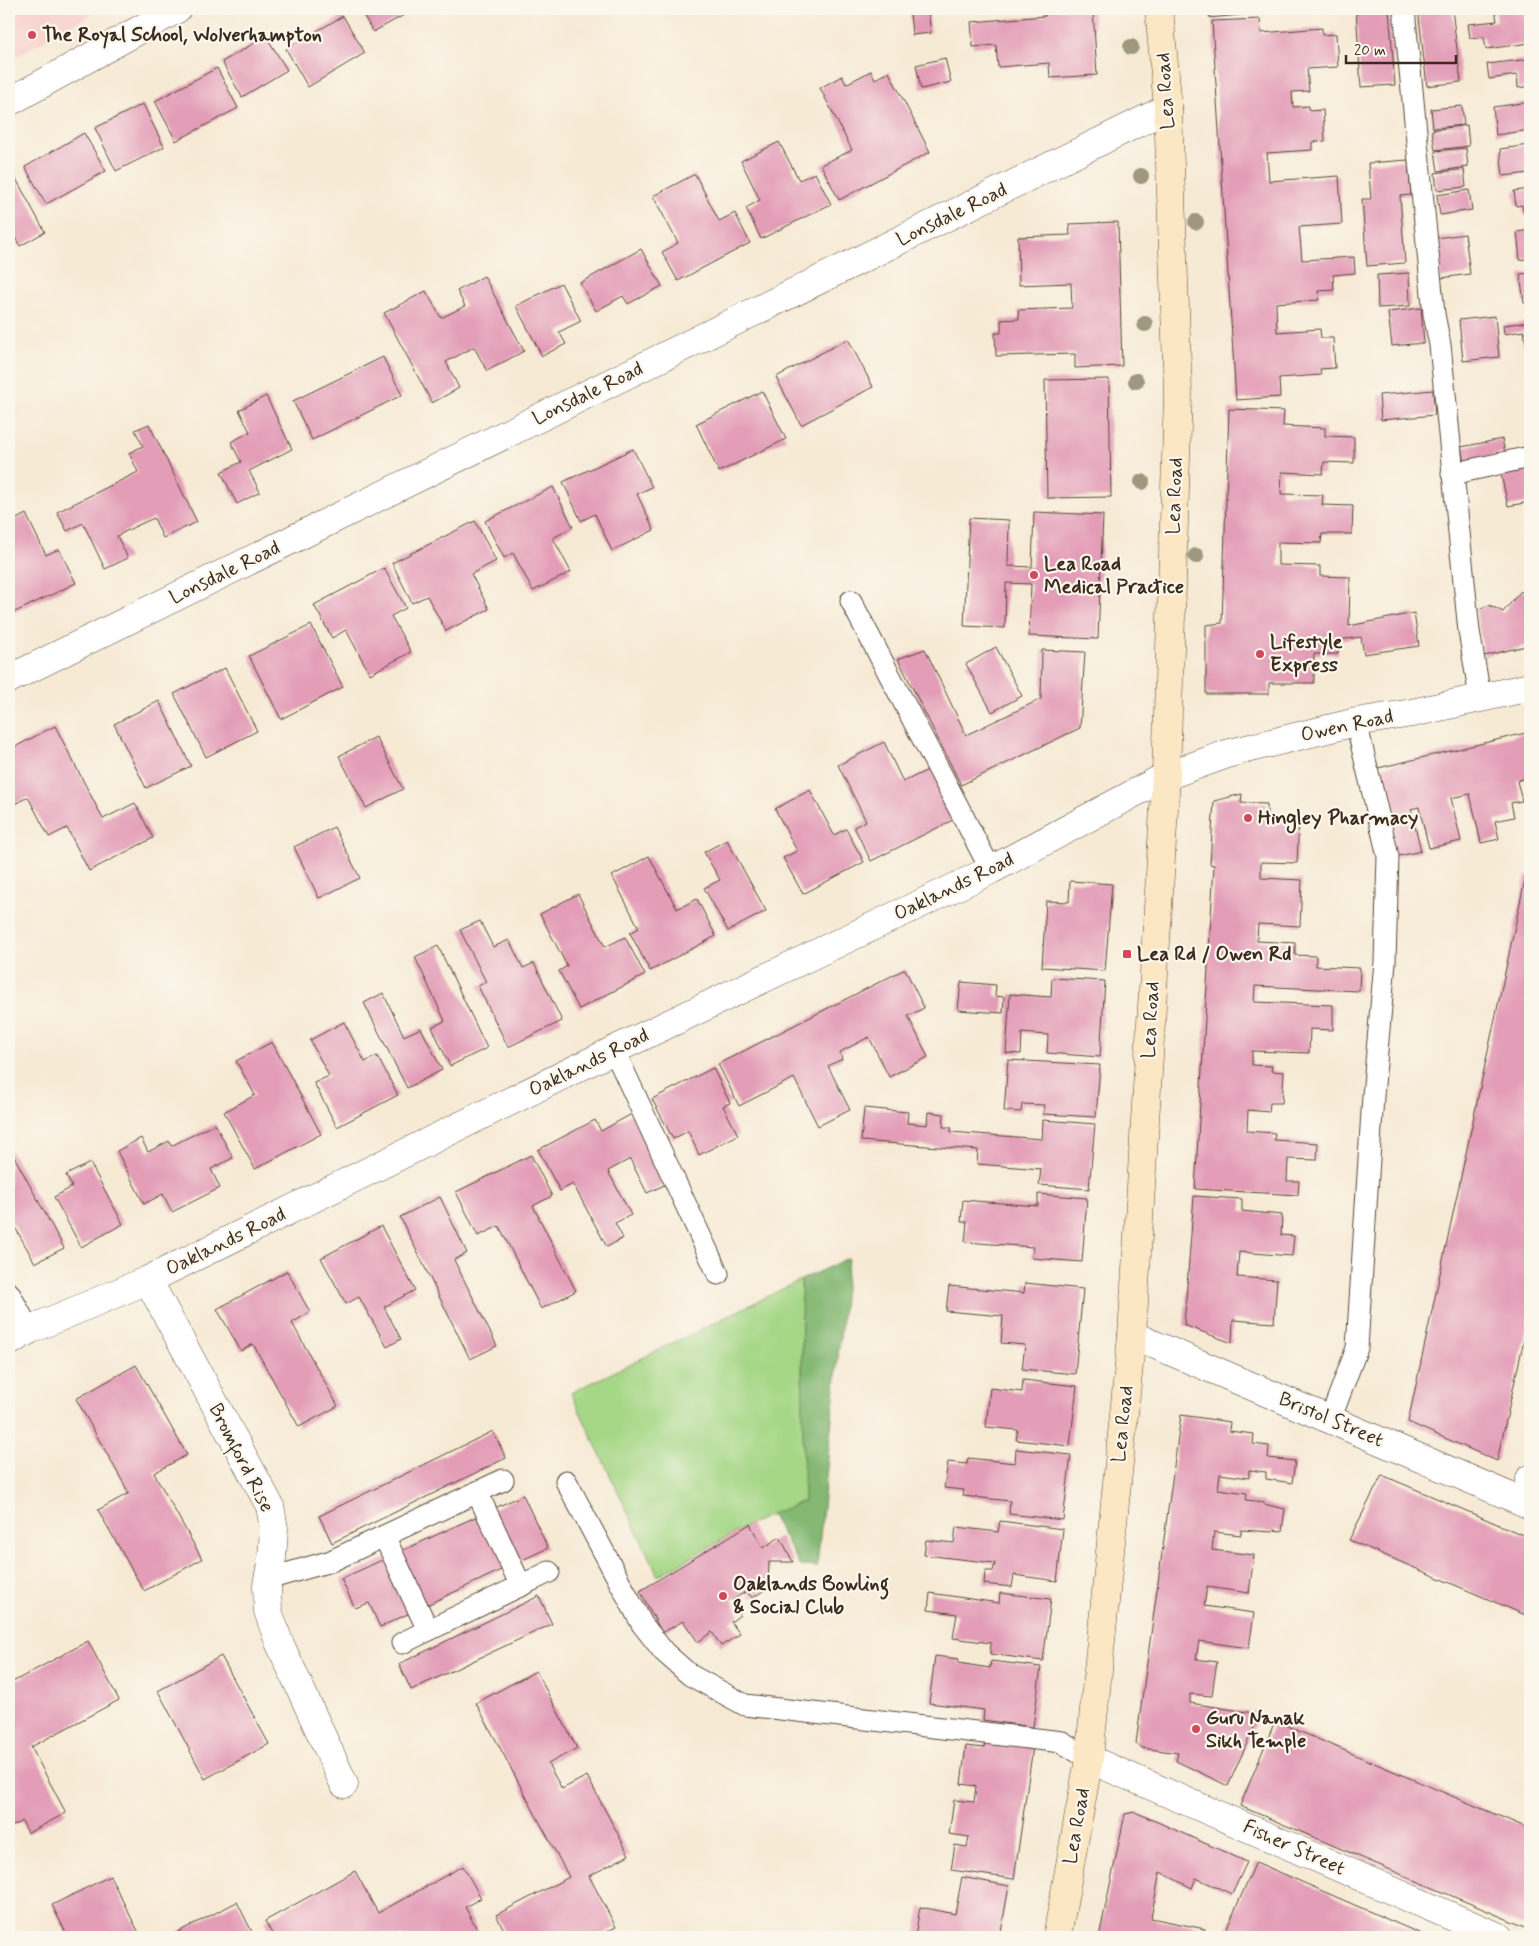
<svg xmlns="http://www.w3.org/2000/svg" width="1539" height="1946" font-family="Mynerve,sans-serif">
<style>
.built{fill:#f7d0ca}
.green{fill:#a5d786;stroke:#708052}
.forest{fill:#84b873;stroke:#607148}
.building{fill:#e39db7}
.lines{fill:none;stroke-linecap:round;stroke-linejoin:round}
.lane-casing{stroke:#574739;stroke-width:23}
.street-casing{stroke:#574739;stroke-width:29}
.secondary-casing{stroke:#574739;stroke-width:29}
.lane{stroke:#fff;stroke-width:21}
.street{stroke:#fff;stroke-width:28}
.secondary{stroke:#fbe7c3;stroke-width:28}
.tree{fill:#9e987f}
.poi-dot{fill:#d1495b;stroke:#fbf7ec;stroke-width:2}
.labels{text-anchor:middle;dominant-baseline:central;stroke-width:4.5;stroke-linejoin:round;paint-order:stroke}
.poi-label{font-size:20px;font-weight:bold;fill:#3b2a1e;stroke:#fbf7ec;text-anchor:start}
.street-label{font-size:20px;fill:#3b2a1e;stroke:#fbf7ec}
</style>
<rect width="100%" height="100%" fill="#fbf7ec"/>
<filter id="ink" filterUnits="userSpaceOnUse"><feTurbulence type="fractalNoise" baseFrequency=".02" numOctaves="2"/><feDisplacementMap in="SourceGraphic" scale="10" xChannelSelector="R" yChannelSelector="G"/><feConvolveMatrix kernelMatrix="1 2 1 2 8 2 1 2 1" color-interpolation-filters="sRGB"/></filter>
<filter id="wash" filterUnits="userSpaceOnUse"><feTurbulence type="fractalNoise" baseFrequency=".0096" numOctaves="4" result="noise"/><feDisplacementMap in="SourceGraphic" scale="20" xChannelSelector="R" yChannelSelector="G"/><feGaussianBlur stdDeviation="1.12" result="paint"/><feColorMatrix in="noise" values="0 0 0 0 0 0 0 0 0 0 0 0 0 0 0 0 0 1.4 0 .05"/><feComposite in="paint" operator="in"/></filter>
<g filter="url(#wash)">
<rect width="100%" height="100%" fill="#f6ead5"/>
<!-- built -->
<path class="built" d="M9,9H102L9,60Z"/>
<!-- green -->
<path class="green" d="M801,1280L804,1501L750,1524L658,1576L571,1393Z"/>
<!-- forest -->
<path class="forest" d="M848,1258L817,1567L800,1566L771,1514L804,1501L801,1280Z"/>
<g id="blocks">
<!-- building -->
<g class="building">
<path d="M360,9H415L373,32Z"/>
<path d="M1045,9H1093L1097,75L1050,78L1049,63L998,67L996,45L973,47L971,22L1045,16Z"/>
<path d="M1209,9H1258L1259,13L1210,18Z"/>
<path d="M1389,9L1395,85L1361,87L1356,10Z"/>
<path d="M1418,9H1452L1461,82L1427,86Z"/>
<path d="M1495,9H1530V43L1486,49L1484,37L1470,38L1468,24L1497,21Z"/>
<path d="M928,10L931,33L912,35L910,12Z"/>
<path d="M343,16L365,53L308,87L286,49Z"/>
<path d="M1260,19L1261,33L1322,28V35L1336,34L1338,67L1307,69L1309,91L1292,92L1293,107L1309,106V111L1323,110L1325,141L1312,142V150L1267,153L1269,181L1339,176L1342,224L1299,227L1302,260L1354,257L1355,273L1333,275L1334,290L1318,291L1319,300L1276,303L1277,332L1320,329L1321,338H1333L1335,368L1320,369L1321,375L1279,378L1280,397L1236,400L1212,21Z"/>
<path d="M266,36L287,70L242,97L222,62Z"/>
<path d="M945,58L951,82L921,89L916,65Z"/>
<path d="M1530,59V86L1518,88L1517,75L1489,79L1487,64Z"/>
<path d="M217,68L238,108L176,141L155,101Z"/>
<path d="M871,71L875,79L889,72L930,152L839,200L821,165L852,150L820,88L842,76L846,84Z"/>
<path d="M1530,102V130L1496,135L1493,107Z"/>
<path d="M143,104L164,147L116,171L95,128Z"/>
<path d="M1462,106L1464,125L1433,128L1431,109Z"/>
<path d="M1467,125L1469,146L1435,150L1432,130Z"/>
<path d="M84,133L106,171L46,204L25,167Z"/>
<path d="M779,142L799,180L815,173L831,204L761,239L746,208L760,200L741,161Z"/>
<path d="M1530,145V173L1503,176L1500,149Z"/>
<path d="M1466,148L1468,167L1438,171L1435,151Z"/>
<path d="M1408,160L1411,195L1400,196L1405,263L1367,266L1362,199H1371L1368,163Z"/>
<path d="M1464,169L1466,187L1437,190L1435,173Z"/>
<path d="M695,174L719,221L735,213L750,243L678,281L662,252L678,243L653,196Z"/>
<path d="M14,175L45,232L20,246L10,229L9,230V178Z"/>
<path d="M1530,189V215H1524L1522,205L1516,206L1514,191Z"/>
<path d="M1469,190L1472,210L1440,215L1437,195Z"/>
<path d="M1118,222L1122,366L1075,368V354L996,356L995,333H1001V320L1019,319L1018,310L1072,308L1071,283L1019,285L1018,237L1070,235L1069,224Z"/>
<path d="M1530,230V258L1520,260L1517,232Z"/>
<path d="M1465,234L1470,274L1441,278L1436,238Z"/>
<path d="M641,249L662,286L628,304L623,296L596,311L580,283Z"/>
<path d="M1409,273L1410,306L1378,308L1377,275Z"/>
<path d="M1530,273V302L1524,303L1520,274Z"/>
<path d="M484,276L524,351L487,371L474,347L446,362L459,388L432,403L384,313L426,291L441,318L465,306L457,291Z"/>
<path d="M561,283L581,321L559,332L566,344L542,356L516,306Z"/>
<path d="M1421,308L1424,343L1392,346L1388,312Z"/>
<path d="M1495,316L1499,357L1463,361L1459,320Z"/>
<path d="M1530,322V345H1526L1524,331L1504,334L1503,325Z"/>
<path d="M848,339L873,387L801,425L776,377Z"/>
<path d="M383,357L402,395L312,440L293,401Z"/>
<path d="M1109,379L1111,497L1047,498L1045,380Z"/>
<path d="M1433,390L1435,415L1381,420L1379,395Z"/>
<path d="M762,391L786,439L719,472L696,424Z"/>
<path d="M266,396L292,449L249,471L260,492L237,504L221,472L241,462L231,442L250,432L239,410Z"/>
<path d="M1229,409L1284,411L1283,426L1325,428V436L1354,437V463L1324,462L1323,474L1282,472L1281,494L1323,495L1322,505L1353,506L1352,534H1322L1321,543L1278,542V565L1320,566V576L1350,577L1349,626L1414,613L1419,646L1364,654L1361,637L1338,640V654H1314V683H1269V694H1206V625L1222,623Z"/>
<path d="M149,424L197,522L163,538L154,518L136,526L117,536L128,558L105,569L83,523L67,531L57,512L138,472L129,453L143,446L135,430Z"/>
<path d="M1502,439L1505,453L1464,462L1461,447Z"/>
<path d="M633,449L652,487L637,494L654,530L612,551L595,514L581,521L563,482Z"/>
<path d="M1530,468V502L1508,506L1501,474Z"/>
<path d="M553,487L573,527L553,538L571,572L533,591L513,553L504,558L485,521Z"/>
<path d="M1034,512L1103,515L1098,639L1029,636L1031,584L1006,583L1005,628L964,626L969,518L1009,520L1008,566L1032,567Z"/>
<path d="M26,514L46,555L59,549L76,583L13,613L9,605V523Z"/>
<path d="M475,521L496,561L471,574L489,609L446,631L427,596L412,603L392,563Z"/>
<path d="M384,568L406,608L391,616L411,652L370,674L346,630L332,638L314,605Z"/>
<path d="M1530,590V645L1484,656L1476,610L1489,605L1503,612L1520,592Z"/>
<path d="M311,625L343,687L281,719L249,656Z"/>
<path d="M996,647L1022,696L992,712L966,664Z"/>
<path d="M925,649L966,735L1041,699L1042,650L1085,652L1080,728L961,785L898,659Z"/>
<path d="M225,668L257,731L206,757L174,694Z"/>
<path d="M159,701L191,766L146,788L114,724Z"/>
<path d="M55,726L103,819L135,803L153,838L89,871L67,828L49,837L28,797L9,807V750Z"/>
<path d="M1530,732V798L1525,778L1517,781L1522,801L1511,803L1514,817L1495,821L1499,839L1481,843L1470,794L1451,798L1461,841L1429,848L1419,807L1411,809L1421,851L1395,857L1374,769Z"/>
<path d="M376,737L403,789L366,808L339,756Z"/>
<path d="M884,742L903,782L932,768L957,818L871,861L854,827L866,821L838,765Z"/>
<path d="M810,790L834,835L846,829L864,862L803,894L783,858L797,851L775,809Z"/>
<path d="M1242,794L1241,803L1267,804V817L1299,819L1297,863L1261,862V878L1302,880L1300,926L1258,924L1257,941L1295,943V955L1316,956V966L1360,968L1359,991L1255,986L1254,1002L1333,1005V1030L1310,1029L1309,1053L1252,1051V1065L1272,1066L1271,1071L1284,1072L1282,1103H1270L1269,1112L1248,1110L1247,1131L1275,1133L1274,1140L1318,1143L1317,1160L1288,1159L1287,1181H1299L1298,1195L1195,1189L1214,865L1210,864L1214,801Z"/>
<path d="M334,827L360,878L319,898L294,847Z"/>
<path d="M727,840L766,911L728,931L704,888L720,880L704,852Z"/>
<path d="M649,856L677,909L697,899L716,936L650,971L630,933L639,928L612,876Z"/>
<path d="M1526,875L1530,876V1313L1497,1461L1408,1422Z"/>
<path d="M1070,881L1112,884L1105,971L1042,967L1046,901L1069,902Z"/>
<path d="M578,894L605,947L625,937L645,975L579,1009L559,971L567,966L540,914Z"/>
<path d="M480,921L493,947L509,940L523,968L534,963L562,1021L508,1047L478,986L486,982L460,930Z"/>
<path d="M438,946L487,1048L450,1066L432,1027L445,1021L415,957Z"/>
<path d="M905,969L924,1008L908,1016L928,1057L889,1077L869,1037L840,1052L842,1059L828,1066L850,1110L818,1126L794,1078L739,1106L718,1064Z"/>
<path d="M1052,978L1105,981L1100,1057L1047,1053L1048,1035L1022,1033L1021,1054L1006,1053L1010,994L1051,997Z"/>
<path d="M961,982L996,985L995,996L1004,997L1003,1013L958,1010Z"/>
<path d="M383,993L404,1036L421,1028L442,1070L407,1088L364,1003Z"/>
<path d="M344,1022L365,1062L377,1056L398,1095L337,1127L314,1083L329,1076L310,1040Z"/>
<path d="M272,1042L321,1134L255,1169L224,1112L255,1095L236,1061Z"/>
<path d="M1008,1060L1100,1065L1096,1117L1043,1114L1044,1105L1022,1104L1021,1112L1004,1111Z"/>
<path d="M713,1068L730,1103L723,1106L738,1135L699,1155L688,1131L673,1139L652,1099Z"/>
<path d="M864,1108L908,1112L907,1123L927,1125L928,1112L944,1114L943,1127H951V1132L1042,1139L1043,1120L1095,1124L1089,1189L1039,1185L1041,1169L977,1164L978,1150L861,1141Z"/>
<path d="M637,1111L673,1181L647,1193L630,1159L608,1171L631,1215L615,1223L623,1238L607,1247L573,1184L560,1191L538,1150L595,1120L601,1131Z"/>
<path d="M215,1124L233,1158L211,1169L220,1188L172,1212L163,1194L144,1204L117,1151L141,1138L148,1152L169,1141L171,1146Z"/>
<path d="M10,1149L64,1248L35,1263L11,1220L9,1222Z"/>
<path d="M531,1155L552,1196L533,1206L576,1291L541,1309L499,1226L478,1236L456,1192Z"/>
<path d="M90,1163L123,1224L81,1247L54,1197L72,1187L66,1175Z"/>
<path d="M1038,1194L1087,1198L1082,1262L1032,1258L1033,1247L965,1242L967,1222H961L963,1200L1038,1206Z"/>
<path d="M1194,1196L1242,1199V1211L1282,1215L1281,1235L1294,1236L1292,1256L1239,1252L1237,1277L1277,1280L1274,1323L1233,1320L1232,1343L1184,1325Z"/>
<path d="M440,1197L467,1253L454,1260L497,1346L470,1359L400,1217Z"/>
<path d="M381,1226L415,1290L384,1307L401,1339L387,1347L359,1297L346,1304L321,1258Z"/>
<path d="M287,1271L310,1312L292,1323L338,1406L299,1427L253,1344L241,1351L217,1309Z"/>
<path d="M1025,1283L1083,1289L1075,1374L1022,1369L1025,1345L1001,1343L1003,1316L946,1311L949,1286L1024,1293Z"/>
<path d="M136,1365L187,1455L154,1473L202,1559L144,1591L98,1510L129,1493L76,1399Z"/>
<path d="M1023,1380L1077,1386L1070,1446L1016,1440L1018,1430L986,1427L990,1388L1022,1392Z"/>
<path d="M1181,1415L1230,1422L1229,1431L1254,1434L1253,1444L1269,1446L1268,1458L1295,1461L1292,1483L1266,1479V1472L1249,1470V1478L1220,1474L1218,1489L1247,1493L1246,1500L1264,1502V1504L1285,1509L1282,1531L1273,1530V1532L1241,1530V1535L1214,1532L1212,1550L1254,1555L1249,1593L1207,1587L1204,1606L1254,1613L1249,1648L1199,1641L1196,1659L1217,1662L1214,1680L1212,1696L1190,1694V1703L1260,1714L1228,1786L1176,1761L1178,1753L1142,1748L1136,1743Z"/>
<path d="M493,1431L506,1458L332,1543L319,1516Z"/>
<path d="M1016,1449L1071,1455L1063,1520L1009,1514L1010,1501L963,1496L964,1490L944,1488L948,1462L967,1464L968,1458L1015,1463Z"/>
<path d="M1382,1475L1530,1538V1617L1349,1540Z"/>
<path d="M523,1495L548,1548L380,1627L369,1603L355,1608L341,1579Z"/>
<path d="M1000,1521L1063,1529L1057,1581L1014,1575L1012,1587L984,1584L985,1571H993L995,1563L924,1555L926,1540L954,1543L956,1527L998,1532Z"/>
<path d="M750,1524L763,1548L780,1537L793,1562H769L768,1588L752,1598L747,1591L732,1600L740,1615L731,1622L740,1634L721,1646L712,1632L698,1642L683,1621L662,1633L640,1591Z"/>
<path d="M930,1593L999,1603L1000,1593L1051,1599L1043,1661L990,1654L991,1643L953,1638L957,1614L928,1610Z"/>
<path d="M539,1596L552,1624L411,1690L399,1664Z"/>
<path d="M88,1641L119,1700L31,1747L66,1813L28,1833L22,1821L9,1828V1731L18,1726L9,1708V1684Z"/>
<path d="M221,1656L269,1744L205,1779L158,1691Z"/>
<path d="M935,1656L959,1659L958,1663L990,1668L991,1661L1041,1667L1033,1727L983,1720L984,1710L929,1703Z"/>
<path d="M536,1671L577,1748L548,1764L562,1789L587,1776L629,1855L589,1876L616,1927L597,1937H508L496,1915L569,1877L476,1703Z"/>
<path d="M1275,1721L1530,1829V1929L1240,1806Z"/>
<path d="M985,1741L1033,1747L1014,1879L951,1870L955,1845L967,1847L969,1837L949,1834L954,1800L974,1802L976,1786L961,1784L966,1746L984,1748Z"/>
<path d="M1135,1812L1247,1862L1232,1894L1196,1878L1192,1888L1160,1872L1151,1918L1205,1929L1203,1937H1172L1147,1932L1146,1937H1099L1125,1814Z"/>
<path d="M1256,1862L1428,1937H1223Z"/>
<path d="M463,1866L481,1898L465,1907L479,1933L471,1937H390L387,1933L379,1937H274L265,1921L355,1871L378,1913Z"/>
<path d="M110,1876L141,1937H68L52,1905Z"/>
<path d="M962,1877L1009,1886L1000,1937H915L920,1907L955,1914Z"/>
<path d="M237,1902L254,1936L168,1937Z"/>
</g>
</g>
</g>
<g filter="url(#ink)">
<use href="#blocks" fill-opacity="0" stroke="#574739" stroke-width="1"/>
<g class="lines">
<!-- lane casing -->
<g class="lane-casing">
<g id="lane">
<path d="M1404,9L1434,314L1440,345L1469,631L1480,697"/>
<path d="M1452,474L1530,457"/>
<path d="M851,601L991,870"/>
<path d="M614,1050L718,1274"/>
<path d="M9,1293L29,1330"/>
<path d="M1330,1420L1357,1348L1373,1096L1385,962L1388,856L1356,722"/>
<path d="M566,1481L642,1624L664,1652L690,1675L745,1705L1062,1742L1089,1759"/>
<path d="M477,1492L521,1586"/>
<path d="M384,1536L428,1630"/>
<path d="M268,1579L331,1561L503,1480"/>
<path d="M402,1643L549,1572"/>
</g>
</g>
<!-- street casing -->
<g class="street-casing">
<g id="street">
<path d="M9,102L177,9"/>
<path d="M9,679L1168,108"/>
<path d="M148,1280L270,1506L274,1529L272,1558L267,1585L268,1611L279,1642L344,1784"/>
<path d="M1132,1335L1530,1505"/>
<path d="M9,1342L29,1330L148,1280L614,1050L991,870L1166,776L1230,753L1356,722L1412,713L1530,687"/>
<path d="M1525,1503L1530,1479"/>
<path d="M1089,1759L1499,1937"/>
</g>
</g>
<!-- secondary casing -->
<g class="secondary-casing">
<path id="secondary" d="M1057,1937L1089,1759L1132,1335L1166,776L1178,394L1168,108L1159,9"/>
</g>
<!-- lane -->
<use href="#lane" class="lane"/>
<!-- street -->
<use href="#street" class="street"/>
<!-- secondary -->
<use href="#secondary" class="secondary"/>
</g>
<!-- trees -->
<g class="tree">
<circle cx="1131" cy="47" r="8"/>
<circle cx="1141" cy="176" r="8"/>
<circle cx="1196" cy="222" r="8"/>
<circle cx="1145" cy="324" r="8"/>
<circle cx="1136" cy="381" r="8"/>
<circle cx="1142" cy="482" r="8"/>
<circle cx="1196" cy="556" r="8"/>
</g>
</g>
<!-- markers -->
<g class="poi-dot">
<circle cx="32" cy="35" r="5"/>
<circle cx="1034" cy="575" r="5"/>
<circle cx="1260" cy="654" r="5"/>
<circle cx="1248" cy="818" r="5"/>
<rect x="1122" y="949" width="10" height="10" rx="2.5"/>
<circle cx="723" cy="1596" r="5"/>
<circle cx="1196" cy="1729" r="5"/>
</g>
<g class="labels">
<!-- poi labels -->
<g class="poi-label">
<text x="42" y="35">The Royal School, Wolverhampton</text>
<text x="1044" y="564">Lea Road<tspan x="1044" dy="23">Medical Practice</tspan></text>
<text x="1270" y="642">Lifestyle<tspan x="1270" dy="23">Express</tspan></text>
<text x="1258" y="818">Hingley Pharmacy</text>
<text x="1137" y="954">Lea Rd / Owen Rd</text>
<text x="733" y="1584">Oaklands Bowling<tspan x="733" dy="23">&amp; Social Club</tspan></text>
<text x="1206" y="1718">Guru Nanak<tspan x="1206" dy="23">Sikh Temple</tspan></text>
</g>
<!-- street labels -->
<g class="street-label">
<text transform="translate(1166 91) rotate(-94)">Lea Road</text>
<text transform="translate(952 215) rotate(-26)">Lonsdale Road</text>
<text transform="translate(588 394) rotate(-26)">Lonsdale Road</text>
<text transform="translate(1175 496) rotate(-88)">Lea Road</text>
<text transform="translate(225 573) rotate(-26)">Lonsdale Road</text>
<text transform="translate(1347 726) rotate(-12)">Owen Road</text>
<text transform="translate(954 887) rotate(-26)">Oaklands Road</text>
<text transform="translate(1151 1020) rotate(-87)">Lea Road</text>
<text transform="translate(589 1063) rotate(-26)">Oaklands Road</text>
<text transform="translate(226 1242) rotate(-26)">Oaklands Road</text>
<text transform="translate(1331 1420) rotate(23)">Bristol Street</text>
<text transform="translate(1123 1424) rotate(-84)">Lea Road</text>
<text transform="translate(241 1458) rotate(63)">Bromford Rise</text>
<text transform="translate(1077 1826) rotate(-80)">Lea Road</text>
<text transform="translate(1294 1848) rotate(24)">Fisher Street</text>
</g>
</g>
<!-- margin -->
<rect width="1539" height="1946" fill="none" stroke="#fbf7ec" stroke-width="30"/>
<!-- scale -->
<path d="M1346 55v8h110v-8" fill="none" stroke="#3b2a1e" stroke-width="2.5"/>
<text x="1354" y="55" font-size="15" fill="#3b2a1e" stroke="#fbf7ec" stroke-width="4" paint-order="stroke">20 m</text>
</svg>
